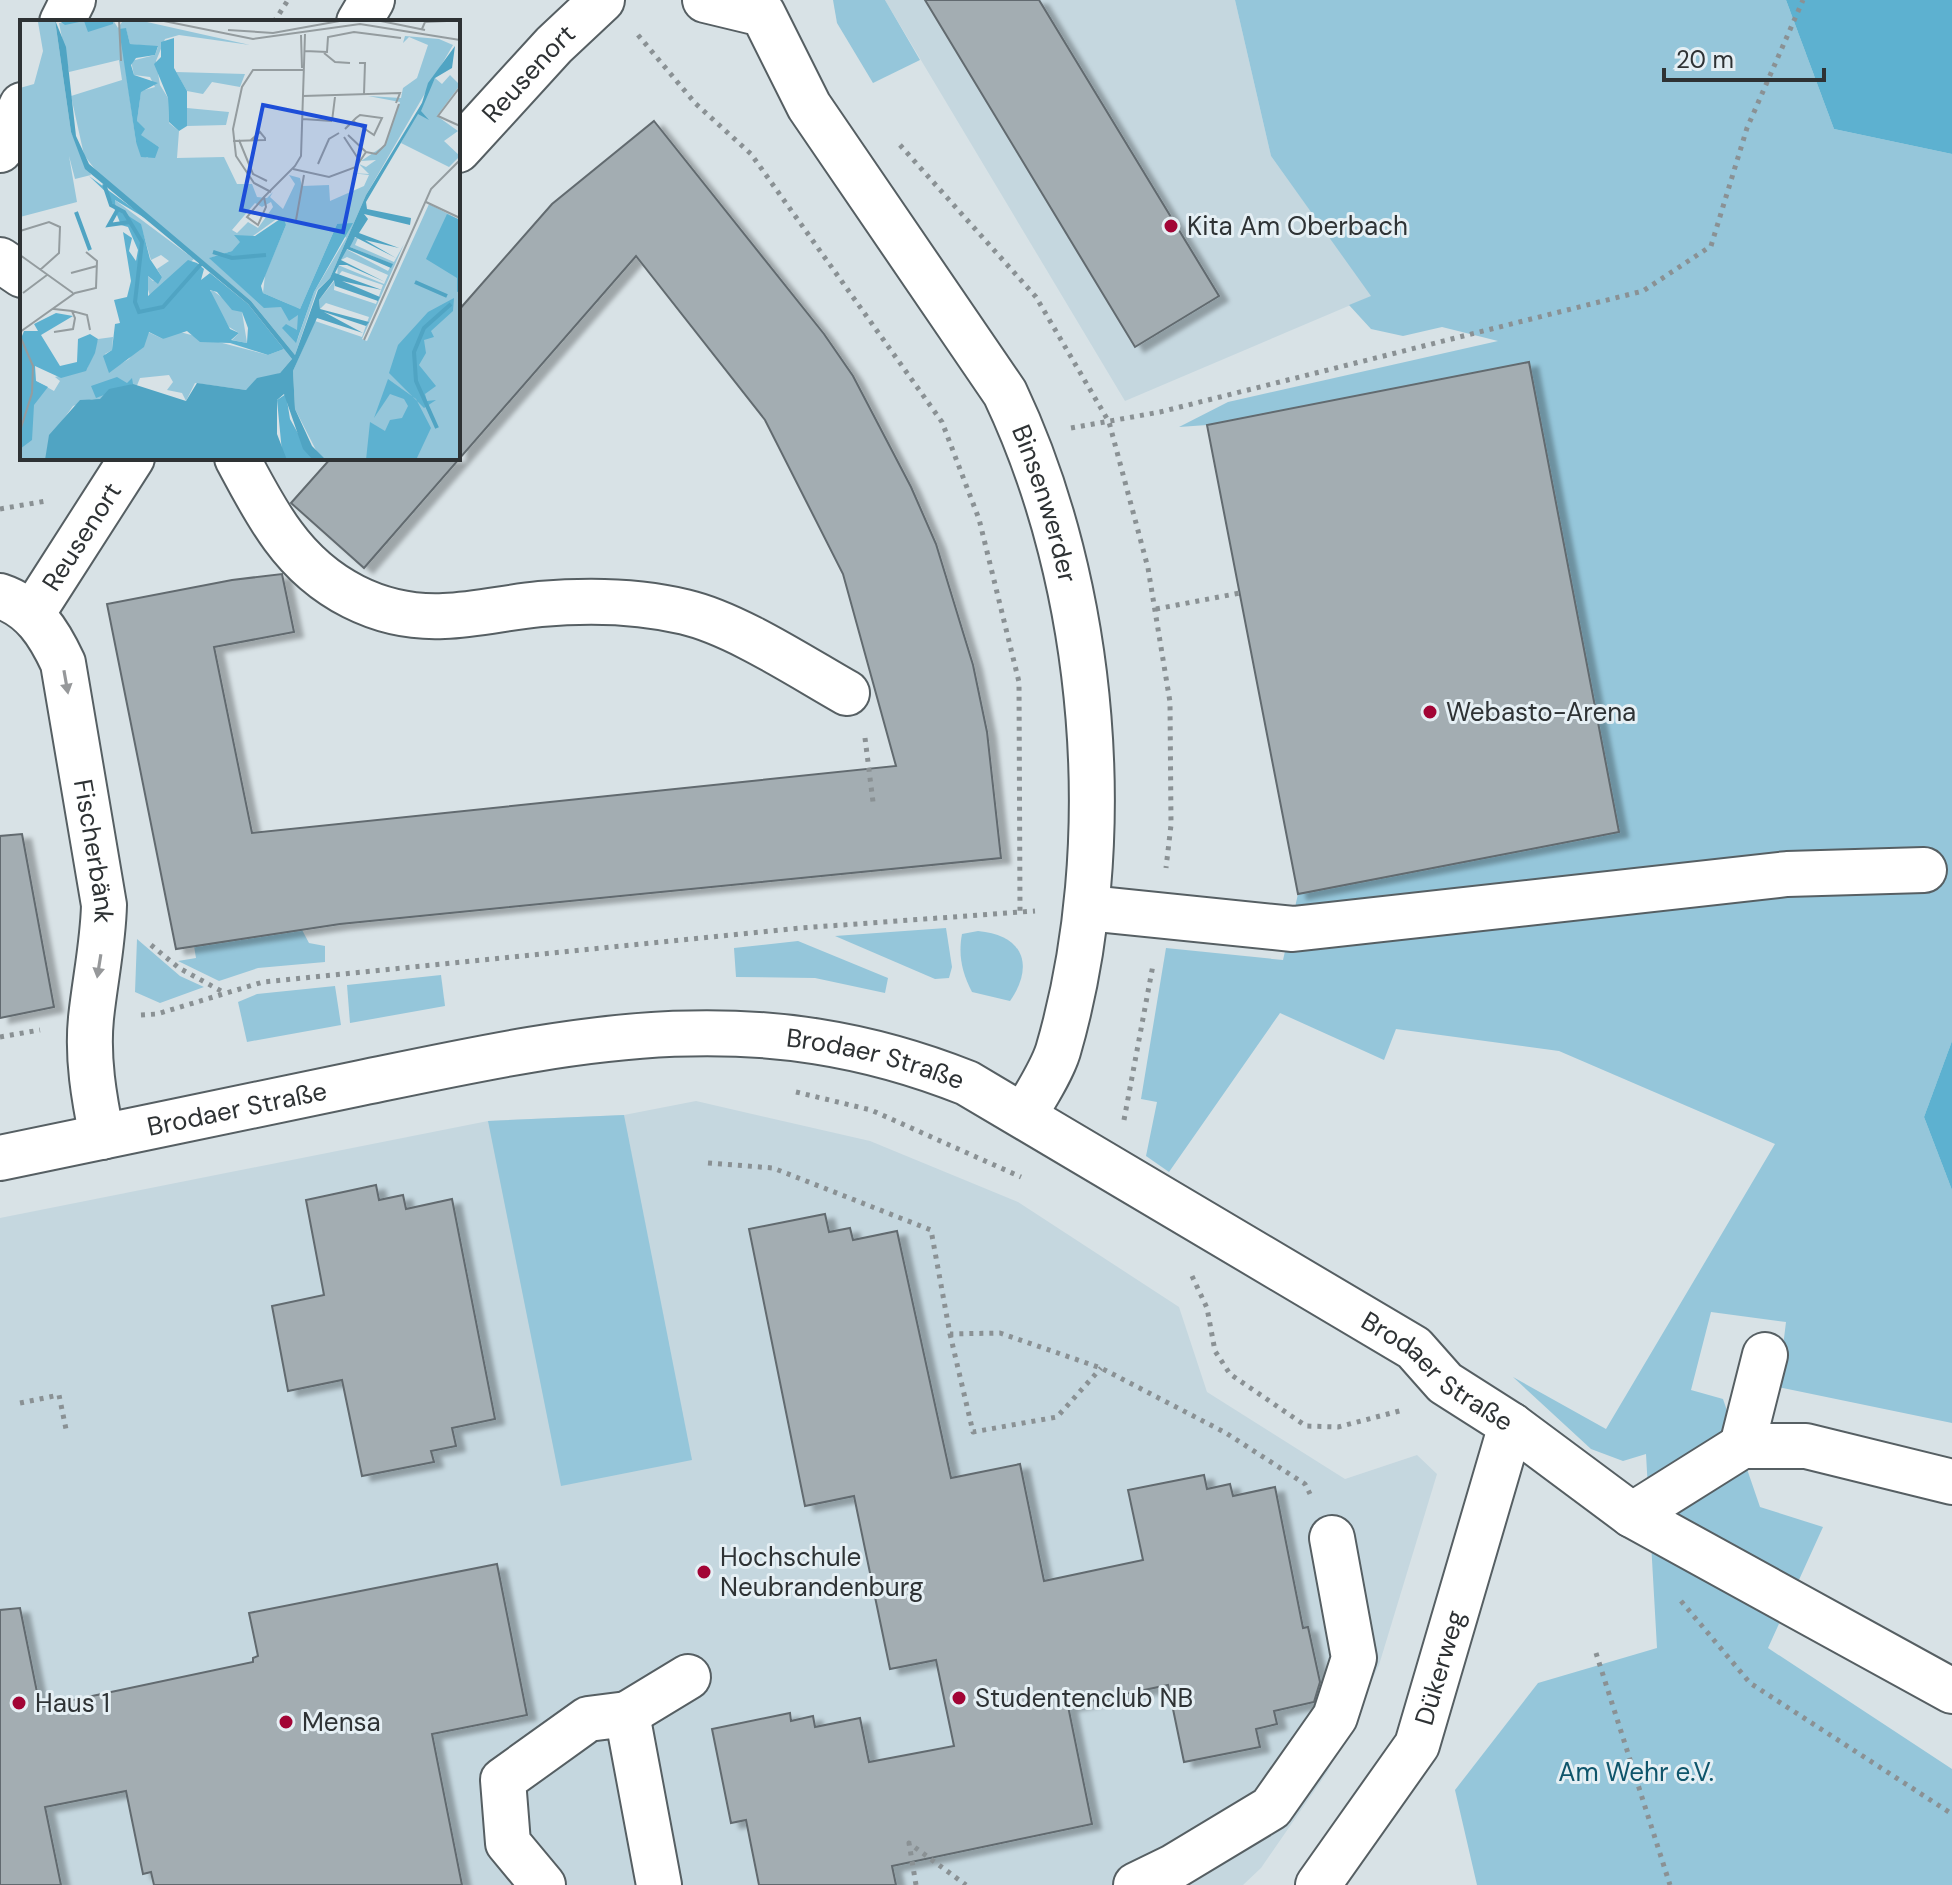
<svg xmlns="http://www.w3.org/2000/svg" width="1952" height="1885" font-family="'DM Sans',sans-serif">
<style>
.built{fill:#c5d7df}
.green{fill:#95c6da}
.forest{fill:#5db1d0}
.building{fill:#a3adb2;stroke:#626b6f;stroke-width:2;filter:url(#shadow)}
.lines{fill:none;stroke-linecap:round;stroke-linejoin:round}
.minor-casing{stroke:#565f63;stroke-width:48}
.path{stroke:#8a9194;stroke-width:5;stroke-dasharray:4 6;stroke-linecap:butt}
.minor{stroke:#fff;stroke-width:44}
.oneway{fill:#96989a}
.poi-dot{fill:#a20435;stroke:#e5eff4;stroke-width:3}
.labels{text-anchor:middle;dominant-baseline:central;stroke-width:6;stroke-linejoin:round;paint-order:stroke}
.street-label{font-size:26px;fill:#2e3234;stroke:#e5eff4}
.poi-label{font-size:26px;fill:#2e3234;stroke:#e5eff4;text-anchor:start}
.park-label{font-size:26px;fill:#0f556b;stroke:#e5eff4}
.inset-river{fill:none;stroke:#50a4c3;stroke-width:4}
.inset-road{fill:none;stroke:#949c9f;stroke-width:2}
.view{fill:#1d4ed8;fill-opacity:0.15;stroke:#1d4ed8;stroke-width:4}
.inset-edge{fill:none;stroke:#2e3234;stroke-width:4}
</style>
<defs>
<filter id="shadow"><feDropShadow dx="9" dy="5" stdDeviation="2" flood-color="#0004"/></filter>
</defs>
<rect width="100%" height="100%" fill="#d8e2e6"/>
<!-- built -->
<g class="built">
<path d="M885,0H1235L1271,156L1372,296L1125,401Z"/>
<path d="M696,1101L870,1141L1018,1202L1179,1307L1207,1392L1345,1479L1417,1455L1437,1474L1379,1665L1328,1771L1261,1868L1243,1885H0V1218L488,1121L624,1115Z"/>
</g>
<!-- green -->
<g class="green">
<path d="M833,0H885L920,60L873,83L837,23Z"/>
<path d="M1235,0H1786L1834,129L1952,154V1041L1924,1117L1952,1190V1423L1778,1387L1786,1322L1711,1312L1691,1390L1723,1399L1760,1507L1823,1527L1768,1648L1952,1769V1885H1477L1455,1790L1538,1683L1657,1648L1646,1454L1623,1461L1591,1449L1513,1377L1606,1429L1775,1144L1559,1051L1396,1029L1384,1060L1280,1013L1169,1172L1146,1156L1157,1102L1141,1099L1166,948L1283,960L1298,894L1207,425L1179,427L1228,402L1498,341L1442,327L1403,336L1371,329L1349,305L1371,296L1271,156Z"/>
<path d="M301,928L309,943L325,946V962L258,968L219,981L178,961L196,958L194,946Z"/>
<path d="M946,928L952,967L949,978L935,979L835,936Z"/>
<path d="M978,931C1023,935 1035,965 1010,1001L972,992C962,973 958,955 962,934Z"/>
<path d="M137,939L180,976L204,987L160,1003L135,992Z"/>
<path d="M798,941L888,978L885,993L815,978L736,977L734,948Z"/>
<path d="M441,975L445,1006L350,1023L347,985Z"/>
<path d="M335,986L341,1025L247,1042L238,1002L257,994Z"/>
<path d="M624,1115L692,1460L561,1486L488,1121Z"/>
</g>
<!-- forest -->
<g class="forest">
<path d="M1786,0H1952V154L1834,129Z"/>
<path d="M1952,1041V1190L1924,1117Z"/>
</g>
<!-- building -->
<g class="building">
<path d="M925,0H1039L1219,296L1135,347Z"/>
<path d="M654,121L824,334L853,376L911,487L936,544L973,665L987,732L1001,858L340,924L176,949L107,604L232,580L282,574L294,632L214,647L252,833L896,766L843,574L765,420L636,256L364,568L291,503L331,458H458V311L552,204Z"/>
<path d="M1529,362L1619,832L1298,894L1207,425Z"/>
<path d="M22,834L54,1007L0,1018V836Z"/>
<path d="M376,1185L379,1200L403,1195L406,1209L452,1199L495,1419L452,1428L456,1446L431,1451L434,1462L362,1476L342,1380L288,1391L272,1306L324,1295L306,1200Z"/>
<path d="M825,1214L829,1232L850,1228L853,1240L897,1231L951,1478L1020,1464L1044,1581L1143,1560L1128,1490L1204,1475L1207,1489L1230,1484L1233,1496L1275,1487L1303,1628L1308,1627L1320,1682L1314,1702L1274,1711L1277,1724L1256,1729L1260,1747L1184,1762L1168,1685L1068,1706L1092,1824L892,1866L896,1885H759L746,1820L731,1823L712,1729L790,1713L791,1721L813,1716L815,1727L860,1718L869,1762L954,1746L936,1660L890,1669L854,1496L805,1506L749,1229Z"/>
<path d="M497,1564L527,1715L432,1734L462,1885H154L151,1872L143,1874L126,1791L45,1807L61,1885H0V1610L20,1608L40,1707L253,1662V1658L258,1656L249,1613Z"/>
</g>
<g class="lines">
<!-- minor casing -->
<g class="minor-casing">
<g id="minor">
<path id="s1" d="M705,0L763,14L809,106L1005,393C1097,587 1118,845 1058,1051C1051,1073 1035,1096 1024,1116"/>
<path d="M62,22L73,0"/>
<path d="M359,22L372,0"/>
<path d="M0,150L22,105"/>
<path id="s2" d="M458,150L554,45L602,0"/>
<path d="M0,260L22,275"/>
<path d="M237,458C251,484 265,512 283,536C321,588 379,619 444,616C476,615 508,607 540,604C586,600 640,601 685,612C736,624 801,667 847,693"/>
<path id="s3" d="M0,596C33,607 49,633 63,663L104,905C103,944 95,980 91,1018C87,1058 94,1098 102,1137"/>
<path id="s4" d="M32,614L132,458"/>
<path d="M1088,908L1293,929L1787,874L1924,870"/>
<path id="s5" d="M0,1158C119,1133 237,1109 356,1084C574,1039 751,997 967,1083L1414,1348L1445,1383L1511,1425L1632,1515L1952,1691"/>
<path d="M1742,1446L1765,1355"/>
<path d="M1632,1515L1742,1446H1806L1952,1482"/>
<path d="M627,1714L688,1677"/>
<path d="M543,1885L508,1843L503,1780L588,1719L627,1714L659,1885"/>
<path d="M1136,1885L1173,1867L1271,1808L1335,1717L1354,1658L1332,1538"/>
<path id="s6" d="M1318,1885L1417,1745L1511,1425"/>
</g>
</g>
<!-- path -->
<g class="path">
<path d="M274,22L288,0"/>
<path d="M638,35L695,103L751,154L942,422L979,519L1019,682L1020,912"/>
<path d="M900,145L1036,297L1109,422L1148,568L1170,702L1171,825L1166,868"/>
<path d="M1071,428L1160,412L1643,291L1711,246L1747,128L1803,0"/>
<path d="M0,509L46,501"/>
<path d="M1156,609L1240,593"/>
<path d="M865,738L873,802"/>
<path d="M151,945L179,968L223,992"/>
<path d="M141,1015L157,1014L263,982L801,928L1035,911"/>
<path d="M0,1037L40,1030"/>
<path d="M796,1092L871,1110L1021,1177"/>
<path d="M1124,1120L1153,965"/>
<path d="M708,1163L773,1168L931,1230L950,1334L1000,1333L1101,1368L1226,1433L1305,1484L1310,1494"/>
<path d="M1192,1276L1207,1308L1215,1351L1230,1374L1306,1426L1338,1427L1403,1410"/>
<path d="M950,1334L973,1432L1057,1417L1101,1368"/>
<path d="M20,1403L59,1395L67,1434"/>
<path d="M1681,1601L1750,1683L1952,1814"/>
<path d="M1596,1653L1670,1885"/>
<path d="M916,1885L909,1843L966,1885"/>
</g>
<!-- minor -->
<use href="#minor" class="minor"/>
</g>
<!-- one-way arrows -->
<defs><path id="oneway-solid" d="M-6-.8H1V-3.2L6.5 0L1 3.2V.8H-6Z" transform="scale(2)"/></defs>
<g class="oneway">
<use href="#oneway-solid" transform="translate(66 682) rotate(80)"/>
<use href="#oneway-solid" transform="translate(99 966) rotate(99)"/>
</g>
<!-- markers -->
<g class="poi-dot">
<circle cx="1171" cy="226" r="8"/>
<circle cx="1430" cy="712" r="8"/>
<circle cx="704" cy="1572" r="8"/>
<circle cx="959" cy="1698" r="8"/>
<circle cx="19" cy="1703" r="8"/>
<circle cx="286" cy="1722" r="8"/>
</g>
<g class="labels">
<!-- street labels -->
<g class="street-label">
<text stroke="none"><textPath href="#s2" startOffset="104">Reusenort</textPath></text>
<text stroke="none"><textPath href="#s1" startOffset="628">Binsenwerder</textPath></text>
<text stroke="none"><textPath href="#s4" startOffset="92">Reusenort</textPath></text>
<text stroke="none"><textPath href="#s3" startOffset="286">Fischerbänk</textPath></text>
<text stroke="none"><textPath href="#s5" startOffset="890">Brodaer Straße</textPath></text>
<text stroke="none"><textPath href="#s5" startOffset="242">Brodaer Straße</textPath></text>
<text stroke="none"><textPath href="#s5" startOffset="1538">Brodaer Straße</textPath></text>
<text stroke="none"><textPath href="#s6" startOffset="252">Dükerweg</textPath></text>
</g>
<!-- poi labels -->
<g class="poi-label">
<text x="1187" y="226">Kita Am Oberbach</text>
<text x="1446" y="712">Webasto-Arena</text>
<text x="720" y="1557">Hochschule<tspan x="720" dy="30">Neubrandenburg</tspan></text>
<text x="975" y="1698">Studentenclub NB</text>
<text x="35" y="1703">Haus 1</text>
<text x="302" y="1722">Mensa</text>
</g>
<!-- park labels -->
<g class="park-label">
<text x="1636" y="1772">Am Wehr e.V.</text>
</g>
</g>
<!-- overview -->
<g transform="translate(20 20)">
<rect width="440" height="440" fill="#d8e2e6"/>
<path d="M35,0L51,112L71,155L55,159L49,136L57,182L0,197V68L14,64L23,31L18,2ZM93,0L98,8L102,2L118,0L230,25L159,15L145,19L136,41L140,65L148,78L149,103L159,111L157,138L204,137L217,164H232L237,177L247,178L253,172L250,177L263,189L275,164L269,155L280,158L282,166L309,165L310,181L344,166L349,155L331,153L349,154L339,144L346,147L356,140L341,141L365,125L380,82L348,76L381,78L383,68L397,58L408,25L389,17L383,23L385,16L419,19L433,25L346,175L310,258L297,270L275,335L231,281L80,156L64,135L51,76L102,60L99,40L49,52L39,3L64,1L80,7ZM100,9H106L110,24L138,27L135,35L111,41L114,55L130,57L135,67L121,71L117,101L120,115L139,127L127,138L116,122ZM251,182L253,187L238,208L228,202L217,213L212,210L235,183L242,187ZM258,198L266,205L245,255L243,273L280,289L317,204L326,218L294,272L277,321L283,290L240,273L242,253L193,239L243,287L190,238L212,231ZM156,52L225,54L220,67L192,62L183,74L167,71ZM430,55L440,65L417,96L438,111L424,121L440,136L429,147L381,123L415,58L422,64ZM167,88L209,92L206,105L167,106ZM95,180L174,239L130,276L125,260L128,256L133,261L142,257L137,249L149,241L141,235L131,240L123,213L96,188ZM409,184L440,200V440H301L275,389L273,351L295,301L342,317L349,297L306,283L300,289L299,280L315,260L314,270L356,284L363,265L322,251L317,257L318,245L364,264L368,255L327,237L321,240L326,229L368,251L372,244L330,227L333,218H338L335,225L374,242L384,224L342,319L347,321ZM192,270L222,292L227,323L212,320L219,313L209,307L189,274ZM156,311L248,335L264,329L272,339L260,353L226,370L175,363L166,381L162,373L147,370L153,362L149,355L120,358L116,368L86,382L72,379L53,386L29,419L26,439L0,440V413L16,361L34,371L40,361L35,357L67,349L78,319L93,317L92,330L85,334L88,347H95L109,339L128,312L143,319Z" fill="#95c6da" fill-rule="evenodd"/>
<path d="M38,0H93V4L68,12L64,1L45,5ZM106,8L110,24L138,26L135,35L116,38L111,45L114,55L138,63L121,72L117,101L125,109L121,115L139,127L135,138L121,137L116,122L99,9ZM154,18V48L167,71V106L159,111L149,102L148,78L134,44L141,37V22ZM69,156L130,201L95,180L96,188L121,204L130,239L142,257L138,264L128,256V276L168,240L177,243L184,249L181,260L190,253L228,284L264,329L248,335L210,323L180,322L167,311L143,319L129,312L124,327L89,353L83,336L92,330L95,304L100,303L94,280L107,277L111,261L103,212L112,218L109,231L116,241L118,230L108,207L101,205L89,175ZM190,270L197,272L212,290L222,292L228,308L227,323L211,320L219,313L210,309ZM427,194L440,200V271L437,272V258L406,239ZM263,197L266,205L241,266L243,273L280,289L317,204L333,203L294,272L276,323L262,308L266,304L277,310L278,295L269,301L261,287L244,288L189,238L212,231L220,222L214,215L235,216ZM434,278L433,291L411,311L414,317L404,320L406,333L399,345L416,366L405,374L407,381L416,380L404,388L369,353L378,325L408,292ZM36,293L53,296L21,315L40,346L57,342L58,319L70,314L78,319L75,333L66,351L41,358L15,346L16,361L28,367L14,385L12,420L0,429V321L4,311H18L14,304ZM97,357L107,363L112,358L113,364L76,378L71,366ZM368,359L396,379L411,408L396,440H346L350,402L365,411L370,400L382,398L388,386L384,379L370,374L354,398ZM266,374L270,399L293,440H267L262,432L257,380Z" fill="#5db1d0" fill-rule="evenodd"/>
<path d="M35,0L46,27L56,116L69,144L231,281L275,335L298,270L310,258L346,175L402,83L408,63L435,26L432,48L415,58L401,91L409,100L398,94L346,182L347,189L391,198L390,205L344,194L348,199L339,213L379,228L345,220L376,238L335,217L330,227L373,244L371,248L327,229L321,240L365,262L327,245H319L315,253L362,270L322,261L360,277L358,281L315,266L314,260L299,280L300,289L349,302L346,306L304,292L343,313L297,298L273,351L275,389L292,426L306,440H293L283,429L264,374L257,380V414L267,440H25L29,415L60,380L80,379L89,369L113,364L166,381L177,363L226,370L237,358L260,353L272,339L228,284L65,149L51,112Z" fill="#50a4c3"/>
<path class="inset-river" d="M84,164L91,185L104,192L122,222L115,282L119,292L143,287L181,244M98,189L89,205L110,202M56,192L70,230M193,232L212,238L246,235M395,262L427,276M417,408L396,361L394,332L404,308L431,284"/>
<path class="inset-road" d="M99,0L101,41M139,0L233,19L340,4L440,20M356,0L405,10M402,9L405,2L427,1M208,10L253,13L325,0M281,15L282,48M285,31L307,32L308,17L334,12L381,18M304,33L315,42L330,43M339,43H345L344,74M440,67L418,96L440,106M283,76L380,73L376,83M283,99L312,101M312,101L315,77M325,109L336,98L340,95L362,98L354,115L333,101M328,115L346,132M324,117L339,140M219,120L233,154L247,161M213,121L245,120V118L240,112L231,120M346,132L356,134L365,125L379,84M298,144L309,119L319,113M273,149L309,157L336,147L346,132M251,172L234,163L216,136L213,109L222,67L233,50H283M244,177L246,187L238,205L227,197L244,177L275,146L281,136L285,14M406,182L440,198M276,200L284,155M0,211L29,202L40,207L39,233L20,250M0,235L53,273M51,253L77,246M3,273L27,255M34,289L52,291L55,298L53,309L34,312M52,291L67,295L70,310M0,312L55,273L76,268L77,241L66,232M0,316L13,346L12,373L0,411M344,320L411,169L440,140"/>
<path class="view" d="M243,85L345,106L323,212L221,190Z"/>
<rect width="440" height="440" class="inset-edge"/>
</g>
<!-- scale -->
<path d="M1664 68v12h160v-12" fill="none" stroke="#2e3234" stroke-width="4"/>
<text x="1676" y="68" font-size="24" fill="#2e3234" stroke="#e5eff4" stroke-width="6" paint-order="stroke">20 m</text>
</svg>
